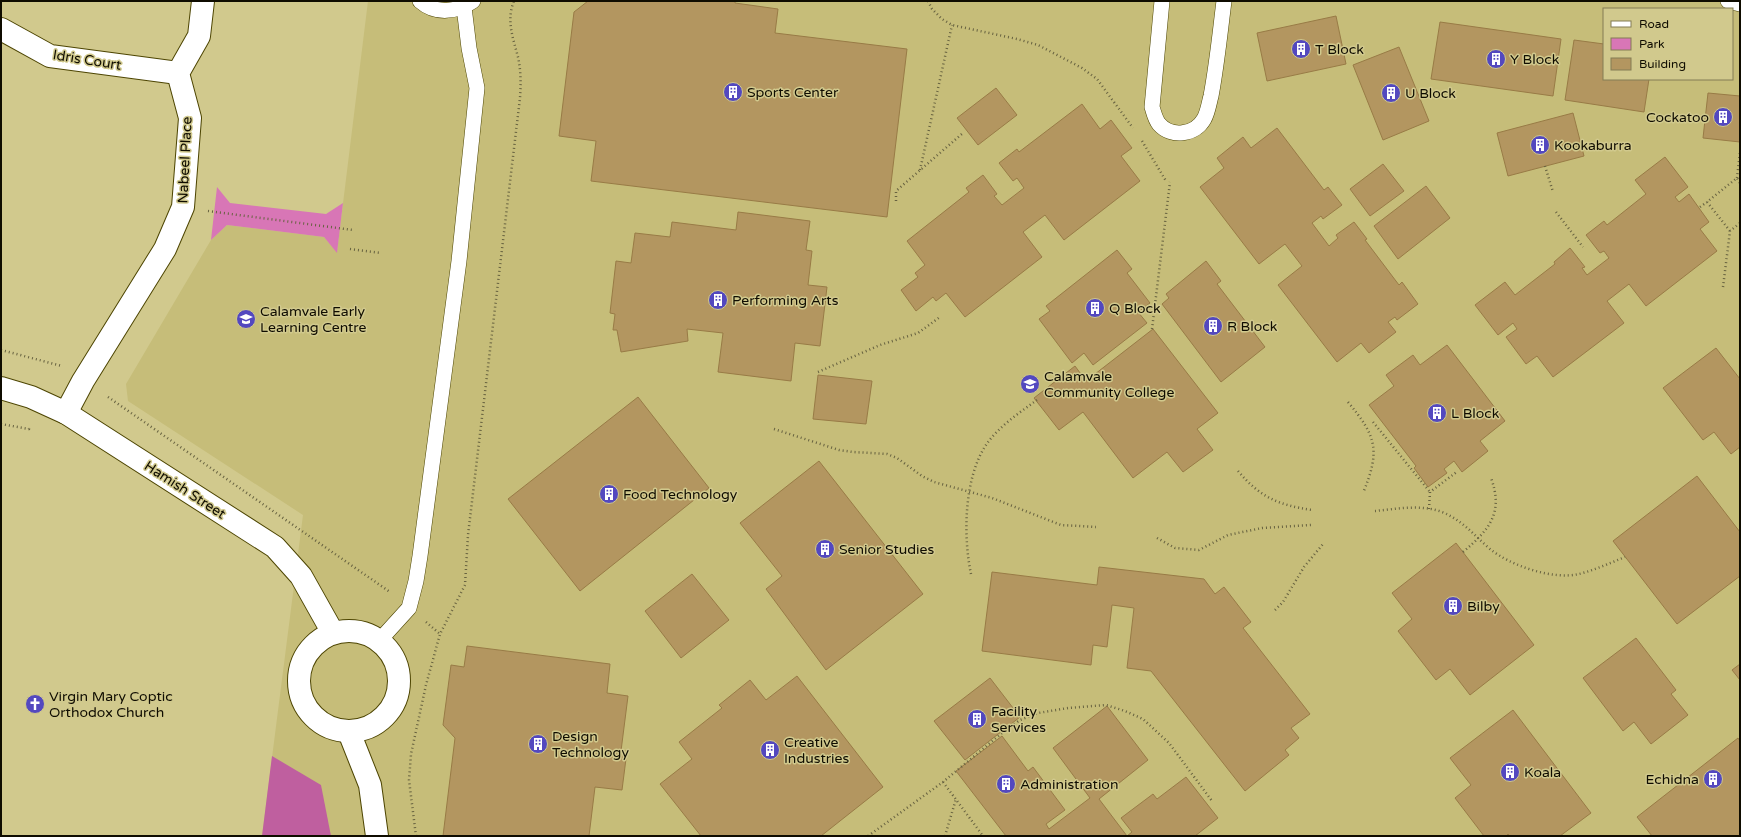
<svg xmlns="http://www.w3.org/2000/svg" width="1741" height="837" font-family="'Varela Round',sans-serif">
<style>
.built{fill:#c6bd79;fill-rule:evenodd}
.green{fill:#d876b6}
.forest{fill:#bf5f9f}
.building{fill:#b39660;stroke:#987b46}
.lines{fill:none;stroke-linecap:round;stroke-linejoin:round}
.lane-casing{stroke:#4d4502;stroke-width:16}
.street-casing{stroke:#4d4502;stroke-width:24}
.path{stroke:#676240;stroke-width:2.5;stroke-dasharray:1 3;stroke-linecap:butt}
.lane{stroke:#fff;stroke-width:15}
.street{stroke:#fff;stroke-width:22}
.labels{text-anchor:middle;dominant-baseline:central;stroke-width:3;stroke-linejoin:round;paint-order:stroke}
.poi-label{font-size:14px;fill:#0f0c00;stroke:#d1c98d;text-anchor:start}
.street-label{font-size:14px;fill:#0f0c00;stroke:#d1c98d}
</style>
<rect width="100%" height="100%" fill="#d1c98d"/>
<!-- built -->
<path class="built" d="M368,1H1740V836H262L303,515L128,401L126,384L211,240L227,225L324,237L337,252ZM1604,9H1732V79H1604Z"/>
<!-- green -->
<path class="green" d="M217,187L230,203L326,214L343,203L337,253L324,237L227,225L211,240Z"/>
<!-- forest -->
<path class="forest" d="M272,756L321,785L331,836H262Z"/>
<!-- building -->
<g class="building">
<path d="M588,1H735V3L778,9L775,33L907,49L887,217L591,181L596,141L559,136L574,12Z"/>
<path d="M1336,16L1346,64L1267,81L1257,33Z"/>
<path d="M1440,22L1561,39L1553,96L1431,79Z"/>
<path d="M1574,40L1604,44V79H1649L1644,112L1565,100Z"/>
<path d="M1399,47L1429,121L1383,140L1353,65Z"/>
<path d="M996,88L1017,115L978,145L957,118Z"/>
<path d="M1708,93L1740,96V142L1703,138Z"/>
<path d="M1082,104L1100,129L1111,120L1132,148L1121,156L1140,181L1064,240L1045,215L1023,232L1042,257L965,317L946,293L936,301L933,297L916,311L901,290L918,277L915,273L925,265L907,241L969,192L966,188L983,175L997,194L994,196L1002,205L1024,188L1017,178L1013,181L999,163L1017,149L1019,152Z"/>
<path d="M1573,113L1584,156L1508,176L1497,133Z"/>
<path d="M1277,128L1324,190L1328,187L1342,205L1323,219L1321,216L1312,223L1329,246L1338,238L1336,235L1354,222L1367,239L1365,240L1399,285L1402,282L1418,304L1397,320L1395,317L1388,322L1396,332L1369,353L1361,343L1337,362L1278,285L1302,266L1285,244L1259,264L1200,187L1224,168L1217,158L1243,137L1251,148Z"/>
<path d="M1665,157L1688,187L1675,197L1679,202L1689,194L1709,222L1700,229L1717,251L1646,306L1629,284L1607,301L1624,323L1553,377L1537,356L1526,364L1506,337L1517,329L1513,323L1498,335L1475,305L1505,282L1515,295L1555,264L1554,262L1570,248L1585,267L1582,268L1587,275L1609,258L1604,251L1600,253L1586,235L1604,221L1607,225L1646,194L1635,180Z"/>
<path d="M1383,164L1404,191L1370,216L1350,189Z"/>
<path d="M1426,186L1450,218L1398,259L1374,226Z"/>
<path d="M738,212L810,221L806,250L812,251L808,285L827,287L820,346L795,343L791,381L718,372L723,333L687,329L688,341L621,352L617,330H613L615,314L610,313L616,261L631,263L635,233L670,237L672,222L736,230Z"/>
<path d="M1117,250L1132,269L1127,273L1150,303L1138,312L1147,323L1093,365L1084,353L1072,363L1039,319L1050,311L1046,306Z"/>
<path d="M1206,261L1221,281L1217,284L1265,347L1221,382L1162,304L1169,298L1166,294Z"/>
<path d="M1153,329L1218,413L1197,429L1213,450L1183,472L1167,452L1133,478L1083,412L1059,430L1034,398L1075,366L1086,381Z"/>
<path d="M1447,345L1505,421L1480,441L1488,451L1462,472L1454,461L1444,469L1447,473L1428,487L1414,468L1416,466L1369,405L1394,386L1386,375L1413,355L1420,365Z"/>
<path d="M1716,348L1740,379V447L1731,454L1714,432L1703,440L1663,388Z"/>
<path d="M818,375L872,381L866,424L813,419Z"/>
<path d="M638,397L709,488L580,591L508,499Z"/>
<path d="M819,461L923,594L826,670L766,589L782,576L740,523Z"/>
<path d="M1697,476L1740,532V576L1677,624L1613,541Z"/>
<path d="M1456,543L1534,645L1470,695L1450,669L1436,680L1398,631L1412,619L1392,593Z"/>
<path d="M1099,567L1204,579L1215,594L1224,587L1251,622L1243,628L1310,714L1291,728L1299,738L1285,750L1289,755L1245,791L1151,671L1127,668L1134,608L1112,605L1107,647L1093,645L1091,665L982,651L992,572L1097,585Z"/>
<path d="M692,574L729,620L681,658L645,611Z"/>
<path d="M1636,638L1676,690L1671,694L1688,715L1651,744L1634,722L1623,731L1583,678Z"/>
<path d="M467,646L610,664L607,693L628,696L621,751H627L622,790L595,787L589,836H443L455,738L443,725L451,665L464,667Z"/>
<path d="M1740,664V680L1732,670Z"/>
<path d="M797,676L883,787L821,836H701L660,784L692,759L679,742L722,708L719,705L750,680L766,700Z"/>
<path d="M990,678L1020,717L965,760L934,721Z"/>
<path d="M1107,706L1148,760L1099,799L1127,836H1006L956,771L1002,736L1028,771L1033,767L1065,810L1046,824L1049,829L1090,798L1053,748Z"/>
<path d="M1513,710L1591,813L1560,836H1510L1508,834L1506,836H1484L1455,798L1471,785L1450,758Z"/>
<path d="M1738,738L1740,741V836H1652L1637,817Z"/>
<path d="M1186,777L1218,818L1195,836H1127L1132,832L1121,818L1153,794L1157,799Z"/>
</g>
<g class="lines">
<!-- lane casing -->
<g class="lane-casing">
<g id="lane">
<path d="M420,1C436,15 457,12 473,1"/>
<path d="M1162,1L1152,107C1154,113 1155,119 1159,124C1171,138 1195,135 1204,119C1208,112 1209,103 1211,96C1217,64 1220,33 1224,1"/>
<path d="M1728,1L1740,4"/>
<path d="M379,641L409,608L416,581L420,556L459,261L477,88L469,48L464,7"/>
</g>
</g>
<!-- street casing -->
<g class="street-casing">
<g id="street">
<path d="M1,29L50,56L178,73"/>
<path d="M1,388L31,397L66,413L275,547L301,576L333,633"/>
<path d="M66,413L83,381L165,249L183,207L190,118L178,73L199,36L203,1"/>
<circle cx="349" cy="681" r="50"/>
<path d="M349,732L370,785L377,836"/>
</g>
</g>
<!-- path -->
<g class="path">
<path d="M928,1L932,9L942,19L952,25L1017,39L1038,45L1082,68L1097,79L1133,128"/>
<path d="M1142,141L1166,181"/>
<path d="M1545,166L1553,192"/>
<path d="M920,170L952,25"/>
<path d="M1737,178L1740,152"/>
<path d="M896,201V191L963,133"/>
<path d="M1700,207L1707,202"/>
<path d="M208,211L353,230"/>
<path d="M1556,212L1583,247"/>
<path d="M1730,231L1707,202L1737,178L1740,183"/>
<path d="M350,249L381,253"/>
<path d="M1723,287L1730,231L1740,223"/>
<path d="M1152,329L1170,182"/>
<path d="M1,350L62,366"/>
<path d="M818,372L880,345L918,333L940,317"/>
<path d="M108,397L390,592"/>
<path d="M1348,402C1376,436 1381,450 1363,493"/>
<path d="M1373,422L1430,492"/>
<path d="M1,424L29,429V426"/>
<path d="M774,429L839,450L853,452L887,454L897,458L922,476L934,482L992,498L1061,525L1096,527"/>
<path d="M1238,471C1260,497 1278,505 1312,510"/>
<path d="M1429,509L1430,492L1458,471"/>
<path d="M1375,511C1396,509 1421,504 1442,512C1462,520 1474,535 1490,549C1511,566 1553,580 1579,574C1595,570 1610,563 1625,557"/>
<path d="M1157,538L1175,548L1199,550L1228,535L1262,528L1311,525"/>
<path d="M1463,552C1489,530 1504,513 1491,478"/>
<path d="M971,574C963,536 964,478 986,445C998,427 1019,413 1037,400"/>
<path d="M1275,610L1283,602L1304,567L1323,544"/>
<path d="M426,622L440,634"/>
<path d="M943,782L983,836"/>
<path d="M416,836L409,780L411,754L426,685L440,634L465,585L468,535L520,98C521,84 521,71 518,57C513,38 506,20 514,1"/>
<path d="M868,836L943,782L1002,733L1020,720L1038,713L1068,708L1106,705L1125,711L1143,719L1169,743L1212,801"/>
<path d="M945,836L956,799"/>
</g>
<!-- lane -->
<use href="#lane" class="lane"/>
<!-- street -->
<use href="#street" class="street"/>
</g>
<!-- icons -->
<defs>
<g id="building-disc" transform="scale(1)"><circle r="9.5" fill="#5348bf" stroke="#d1c98d"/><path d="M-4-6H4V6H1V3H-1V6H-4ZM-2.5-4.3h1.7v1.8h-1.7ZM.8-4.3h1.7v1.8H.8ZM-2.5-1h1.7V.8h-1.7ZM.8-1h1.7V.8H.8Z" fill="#fff"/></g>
<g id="school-disc" transform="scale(1)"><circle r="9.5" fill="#5348bf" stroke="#d1c98d"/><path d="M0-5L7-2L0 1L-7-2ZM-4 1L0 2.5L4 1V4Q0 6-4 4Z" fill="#fff"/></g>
<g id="church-disc" transform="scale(1)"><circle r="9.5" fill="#5348bf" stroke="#d1c98d"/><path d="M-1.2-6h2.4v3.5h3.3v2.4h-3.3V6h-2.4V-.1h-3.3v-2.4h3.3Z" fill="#fff"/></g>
</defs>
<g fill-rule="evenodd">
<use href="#building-disc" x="1301" y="49"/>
<use href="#building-disc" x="1496" y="59"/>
<use href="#building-disc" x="733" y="92"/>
<use href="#building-disc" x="1391" y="93"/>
<use href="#building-disc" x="1723" y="117"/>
<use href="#building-disc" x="1540" y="145"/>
<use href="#building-disc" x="718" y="300"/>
<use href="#building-disc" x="1095" y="308"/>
<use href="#school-disc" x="246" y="319"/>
<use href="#building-disc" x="1213" y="326"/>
<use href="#school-disc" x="1030" y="384"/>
<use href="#building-disc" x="1437" y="413"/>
<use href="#building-disc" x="609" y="494"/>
<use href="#building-disc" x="825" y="549"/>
<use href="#building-disc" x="1453" y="606"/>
<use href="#church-disc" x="35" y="704"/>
<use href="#building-disc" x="977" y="719"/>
<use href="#building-disc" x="538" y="744"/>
<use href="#building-disc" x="770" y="750"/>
<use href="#building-disc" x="1510" y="772"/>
<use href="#building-disc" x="1713" y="779"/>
<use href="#building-disc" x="1006" y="784"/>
</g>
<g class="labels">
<!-- poi labels -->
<g class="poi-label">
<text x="1315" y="49">T Block</text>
<text x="1510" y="59">Y Block</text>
<text x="747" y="92">Sports Center</text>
<text x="1405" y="93">U Block</text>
<text x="1709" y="117" text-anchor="end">Cockatoo</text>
<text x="1554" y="145">Kookaburra</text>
<text x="732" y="300">Performing Arts</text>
<text x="1109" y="308">Q Block</text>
<text x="260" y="311">Calamvale Early<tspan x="260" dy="16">Learning Centre</tspan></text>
<text x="1227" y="326">R Block</text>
<text x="1044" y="376">Calamvale<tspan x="1044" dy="16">Community College</tspan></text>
<text x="1451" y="413">L Block</text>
<text x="623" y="494">Food Technology</text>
<text x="839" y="549">Senior Studies</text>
<text x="1467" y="606">Bilby</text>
<text x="49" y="696">Virgin Mary Coptic<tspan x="49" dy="16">Orthodox Church</tspan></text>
<text x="991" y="711">Facility<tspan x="991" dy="16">Services</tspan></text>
<text x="552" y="736">Design<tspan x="552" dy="16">Technology</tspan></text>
<text x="784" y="742">Creative<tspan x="784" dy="16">Industries</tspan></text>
<text x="1524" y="772">Koala</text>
<text x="1699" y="779" text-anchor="end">Echidna</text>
<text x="1020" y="784">Administration</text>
</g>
<!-- street labels -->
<g class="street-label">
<text transform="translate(87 60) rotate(9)">Idris Court</text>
<text transform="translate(185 160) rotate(-87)">Nabeel Place</text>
<text transform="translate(185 490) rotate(33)">Hamish Street</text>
</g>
</g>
<!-- border -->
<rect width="1741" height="837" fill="none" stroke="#0f0c00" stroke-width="4"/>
<!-- legend -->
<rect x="1603" y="8" width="130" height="72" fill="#d1c98d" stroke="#837d55"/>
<rect x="1611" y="21" width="20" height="6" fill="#ffffff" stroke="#837d55"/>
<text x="1639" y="28" font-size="12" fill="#0f0c00">Road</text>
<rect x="1611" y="38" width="20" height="12" fill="#d876b6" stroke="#837d55"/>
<text x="1639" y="48" font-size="12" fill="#0f0c00">Park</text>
<rect x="1611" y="58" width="20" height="12" fill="#b39660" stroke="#837d55"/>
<text x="1639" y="68" font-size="12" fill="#0f0c00">Building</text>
</svg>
